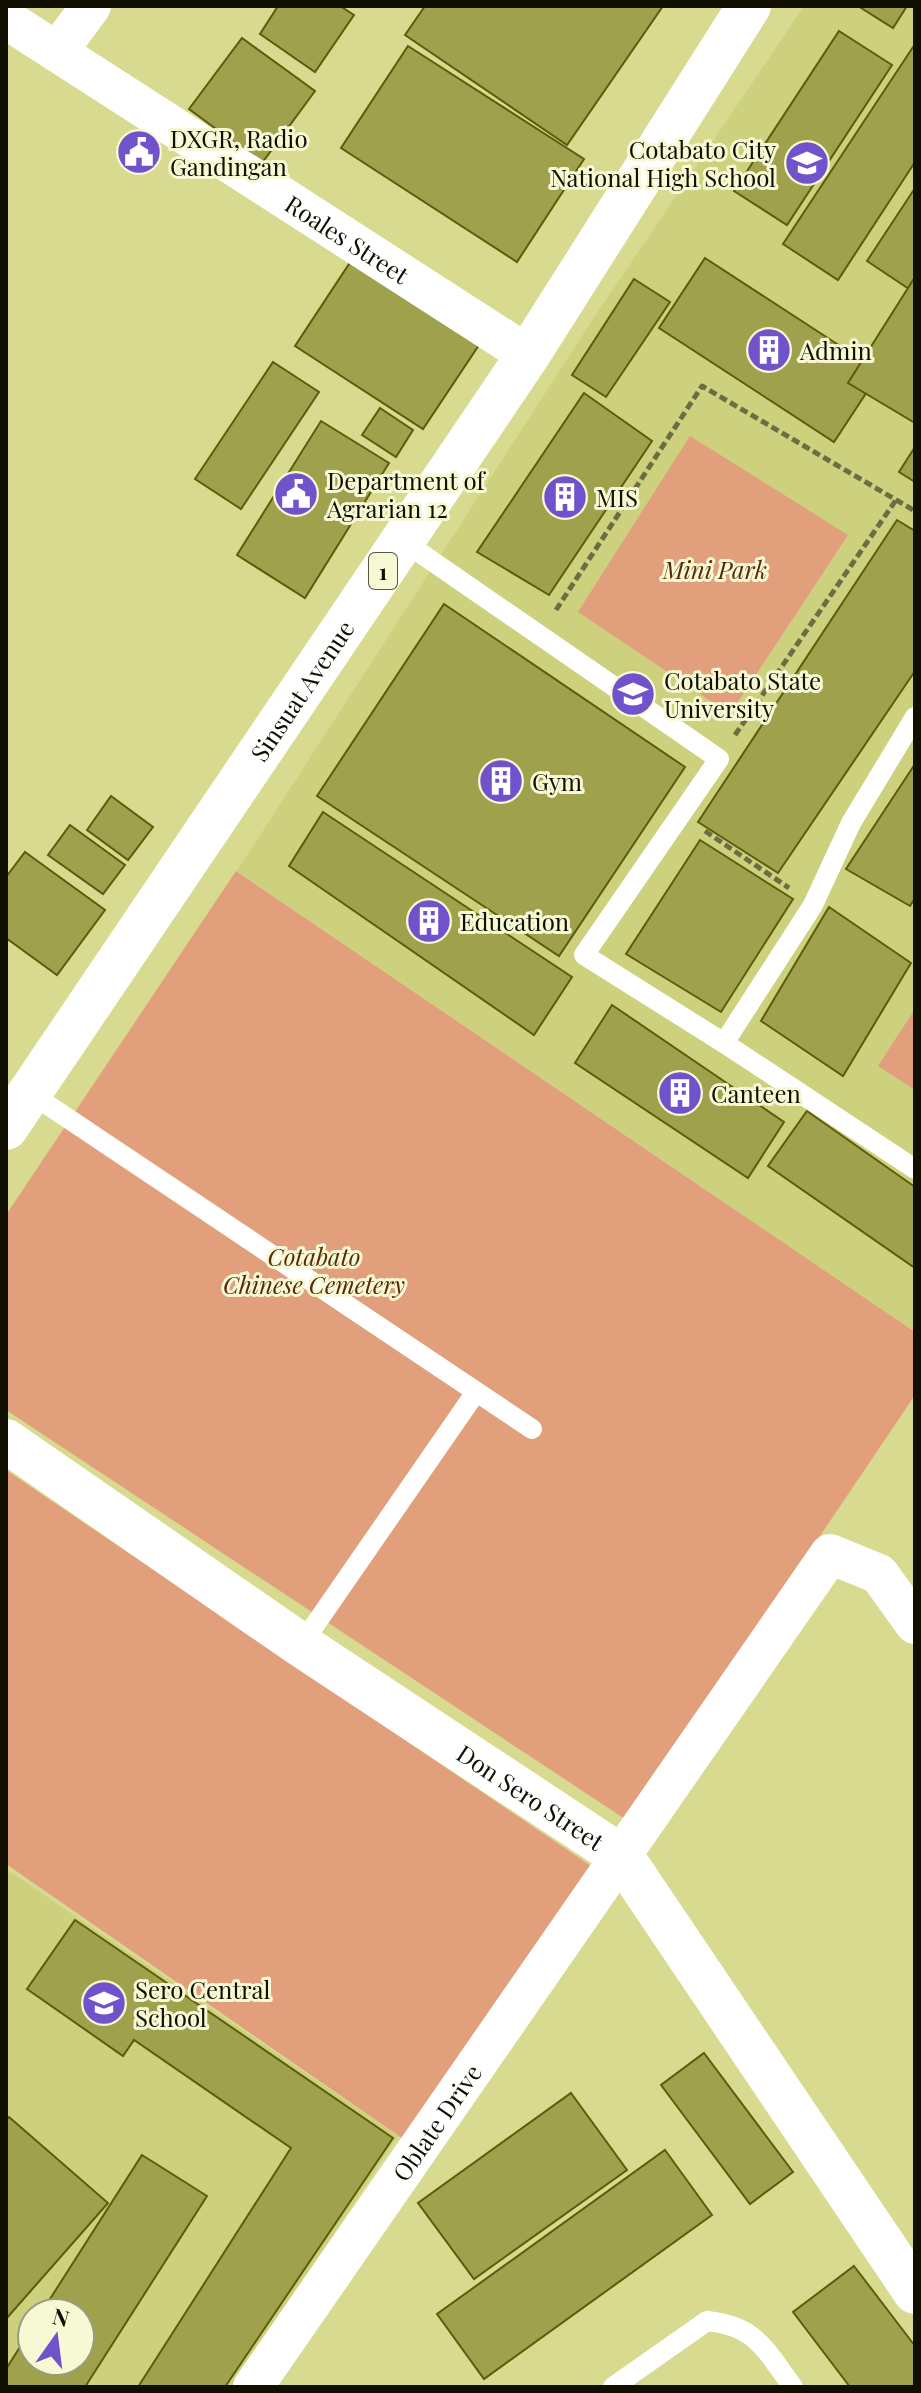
<svg xmlns="http://www.w3.org/2000/svg" width="921" height="2393" font-family="'Playfair Display',serif">
<style>
.built{fill:#cdd07d;fill-rule:evenodd}
.green{fill:#e1a07b}
.building{fill:#9fa14d;stroke:#5c5d0a;stroke-width:2}
.lines{fill:none;stroke-linecap:round;stroke-linejoin:round}
.path{stroke:#6c6d42;stroke-width:5;stroke-dasharray:8 4;stroke-linecap:butt}
.service{stroke:#fff;stroke-width:20}
.minor{stroke:#fff;stroke-width:40}
.secondary{stroke:#fff;stroke-width:44}
.primary{stroke:#fff;stroke-width:44}
.labels{text-anchor:middle;dominant-baseline:central;stroke-width:6;stroke-linejoin:round;paint-order:stroke}
.shield{fill:#f7f9d4;stroke:#555540;stroke-width:2}
.shield-label{font-size:22px;font-weight:bold;fill:#100f00}
.poi-label{font-size:24px;fill:#100f00;stroke:#f7f9d4;text-anchor:start}
.street-label{font-size:24px;fill:#100f00;stroke:#f7f9d4}
.park-label{font-size:24px;font-style:italic;fill:#592907;stroke:#f7f9d4}
</style>
<rect width="100%" height="100%" fill="#d8db8f"/>
<!-- built -->
<g class="built">
<path d="M804,6H915V1332L237,871L593,319Z"/>
<path d="M6,1869L398,2136L232,2387H6ZM32,2313H80V2361H32Z"/>
</g>
<!-- green -->
<g class="green">
<path d="M690,436L848,535L730,714L578,612Z"/>
<path d="M236,871L915,1332V1395L628,1821L6,1410V1215Z"/>
<path d="M915,1009V1090L878,1066Z"/>
<path d="M6,1470L597,1870L409,2143L6,1864Z"/>
</g>
<!-- building -->
<g class="building">
<path d="M278,6H340L354,15L315,72L260,34Z"/>
<path d="M425,6H663L567,145L405,35Z"/>
<path d="M858,6H907L893,28Z"/>
<path d="M839,31L892,65L787,225L734,191Z"/>
<path d="M242,38L315,91L262,163L189,109Z"/>
<path d="M915,44V162L838,280L783,244Z"/>
<path d="M408,46L584,159L517,262L341,148Z"/>
<path d="M915,188V293L867,261Z"/>
<path d="M705,258L880,372L834,442L659,328Z"/>
<path d="M351,261L479,345L423,429L295,346Z"/>
<path d="M915,277V423L848,383Z"/>
<path d="M634,279L670,302L606,397L572,375Z"/>
<path d="M273,362L319,392L241,509L195,479Z"/>
<path d="M584,393L652,441L549,595L477,552Z"/>
<path d="M380,408L413,430L396,457L362,435Z"/>
<path d="M321,421L389,463L305,598L237,555Z"/>
<path d="M915,447V482L899,472Z"/>
<path d="M897,520L915,531V671L778,873L698,822Z"/>
<path d="M444,604L685,767L559,956L317,796Z"/>
<path d="M915,764V898L910,906L846,869Z"/>
<path d="M111,796L153,827L128,860L87,830Z"/>
<path d="M323,812L572,977L534,1035L289,866Z"/>
<path d="M70,825L125,865L103,894L48,855Z"/>
<path d="M700,840L793,899L721,1012L626,954Z"/>
<path d="M25,852L105,910L57,975L6,938V877Z"/>
<path d="M829,907L911,963L843,1076L761,1021Z"/>
<path d="M612,1005L784,1122L748,1178L575,1063Z"/>
<path d="M807,1111L915,1187V1268L768,1166Z"/>
<path d="M75,1920L393,2138L225,2387H138L291,2148L134,2040L123,2056L27,1989Z"/>
<path d="M704,2053L793,2172L750,2204L661,2085Z"/>
<path d="M571,2093L627,2170L474,2279L418,2203Z"/>
<path d="M9,2117L108,2203L6,2319V2120Z"/>
<path d="M665,2150L712,2215L484,2379L437,2314Z"/>
<path d="M142,2155L207,2196L85,2387H6V2369L32,2328V2361H80V2313H41Z"/>
<path d="M854,2266L915,2346V2387H850L793,2312Z"/>
</g>
<g class="lines">
<!-- path -->
<g class="path">
<path d="M556,610L702,386L915,511"/>
<path d="M735,735L896,500"/>
<path d="M705,831L789,888"/>
</g>
<!-- service -->
<g class="service">
<path d="M403,541L719,759L584,955L724,1043L915,1169"/>
<path d="M724,1043L813,905L851,823L915,717"/>
<path d="M30,1093L532,1429"/>
<path d="M301,1645L476,1392"/>
<path d="M613,2387L707,2321C757,2326 765,2350 793,2387"/>
</g>
<!-- minor -->
<g class="minor">
<path id="s1" d="M6,19L528,355"/>
<path d="M57,52L91,6"/>
<path id="s2" d="M253,2387L830,1554L879,1574L915,1624"/>
</g>
<!-- secondary -->
<path class="secondary" id="s3" d="M6,1441L301,1645L622,1857L915,2292"/>
<!-- primary -->
<path class="primary" id="s4" d="M6,1128L528,355L749,6"/>
</g>
<!-- icons -->
<defs>
<g id="civic-disc" transform="scale(2.3)"><circle r="9.5" fill="#7052cb" stroke="#f7f9d4"/><path d="M-.6-6.5H3V-4.5H.6V-3L4-1V1h2V6H-6V1h2V-1L-.6-3ZM-1.2 2.5V6h2.4V2.5Z" fill="#fff"/></g>
<g id="school-disc" transform="scale(2.3)"><circle r="9.5" fill="#7052cb" stroke="#f7f9d4"/><path d="M0-5L7-2L0 1L-7-2ZM-4 1L0 2.5L4 1V4Q0 6-4 4Z" fill="#fff"/></g>
<g id="building-disc" transform="scale(2.3)"><circle r="9.5" fill="#7052cb" stroke="#f7f9d4"/><path d="M-4-6H4V6H1V3H-1V6H-4ZM-2.5-4.3h1.7v1.8h-1.7ZM.8-4.3h1.7v1.8H.8ZM-2.5-1h1.7V.8h-1.7ZM.8-1h1.7V.8H.8Z" fill="#fff"/></g>
<g id="university-disc" transform="scale(2.3)"><circle r="9.5" fill="#7052cb" stroke="#f7f9d4"/><path d="M0-5L7-2L0 1L-7-2ZM-4 1L0 2.5L4 1V4Q0 6-4 4Z" fill="#fff"/></g>
</defs>
<g fill-rule="evenodd">
<use href="#civic-disc" x="139" y="152"/>
<use href="#school-disc" x="807" y="163"/>
<use href="#building-disc" x="769" y="350"/>
<use href="#civic-disc" x="296" y="494"/>
<use href="#building-disc" x="565" y="497"/>
<use href="#university-disc" x="633" y="694"/>
<use href="#building-disc" x="501" y="781"/>
<use href="#building-disc" x="429" y="921"/>
<use href="#building-disc" x="680" y="1093"/>
<use href="#school-disc" x="104" y="2003"/>
</g>
<g class="labels">
<!-- shield labels -->
<rect class="shield" x="369" y="553" width="28" height="36" rx="6"/>
<g class="shield-label">
<text x="383" y="571">1</text>
</g>
<!-- poi labels -->
<g class="poi-label">
<text x="170" y="138">DXGR, Radio<tspan x="170" dy="28">Gandingan</tspan></text>
<text x="776" y="149" text-anchor="end">Cotabato City<tspan x="776" dy="28">National High School</tspan></text>
<text x="800" y="350">Admin</text>
<text x="327" y="480">Department of<tspan x="327" dy="28">Agrarian 12</tspan></text>
<text x="596" y="497">MIS</text>
<text x="664" y="680">Cotabato State<tspan x="664" dy="28">University</tspan></text>
<text x="532" y="781">Gym</text>
<text x="460" y="921">Education</text>
<text x="711" y="1093">Canteen</text>
<text x="135" y="1989">Sero Central<tspan x="135" dy="28">School</tspan></text>
</g>
<!-- street labels -->
<g class="street-label">
<text stroke="none"><textPath href="#s1" startOffset="406">Roales Street</textPath></text>
<text stroke="none"><textPath href="#s4" startOffset="528">Sinsuat Avenue</textPath></text>
<text stroke="none"><textPath href="#s3" startOffset="634">Don Sero Street</textPath></text>
<text stroke="none"><textPath href="#s2" startOffset="322">Oblate Drive</textPath></text>
</g>
<!-- park labels -->
<g class="park-label">
<text x="715" y="569">Mini Park</text>
<text x="314" y="1256">Cotabato<tspan x="314" dy="28">Chinese Cemetery</tspan></text>
</g>
</g>
<!-- border -->
<rect width="921" height="2393" fill="none" stroke="#100f00" stroke-width="16"/>
<!-- north arrow -->
<g transform="translate(56 2337) rotate(14)"><circle r="38" fill="#f7f9d4" stroke="#9b9b7f" stroke-width="2"/>
<path d="M0-6L14 30L0 20L-14 30Z" fill="#7052cb"/>
<text y="-12" font-size="22" font-weight="bold" text-anchor="middle" fill="#100f00">N</text>
</g>
</svg>
